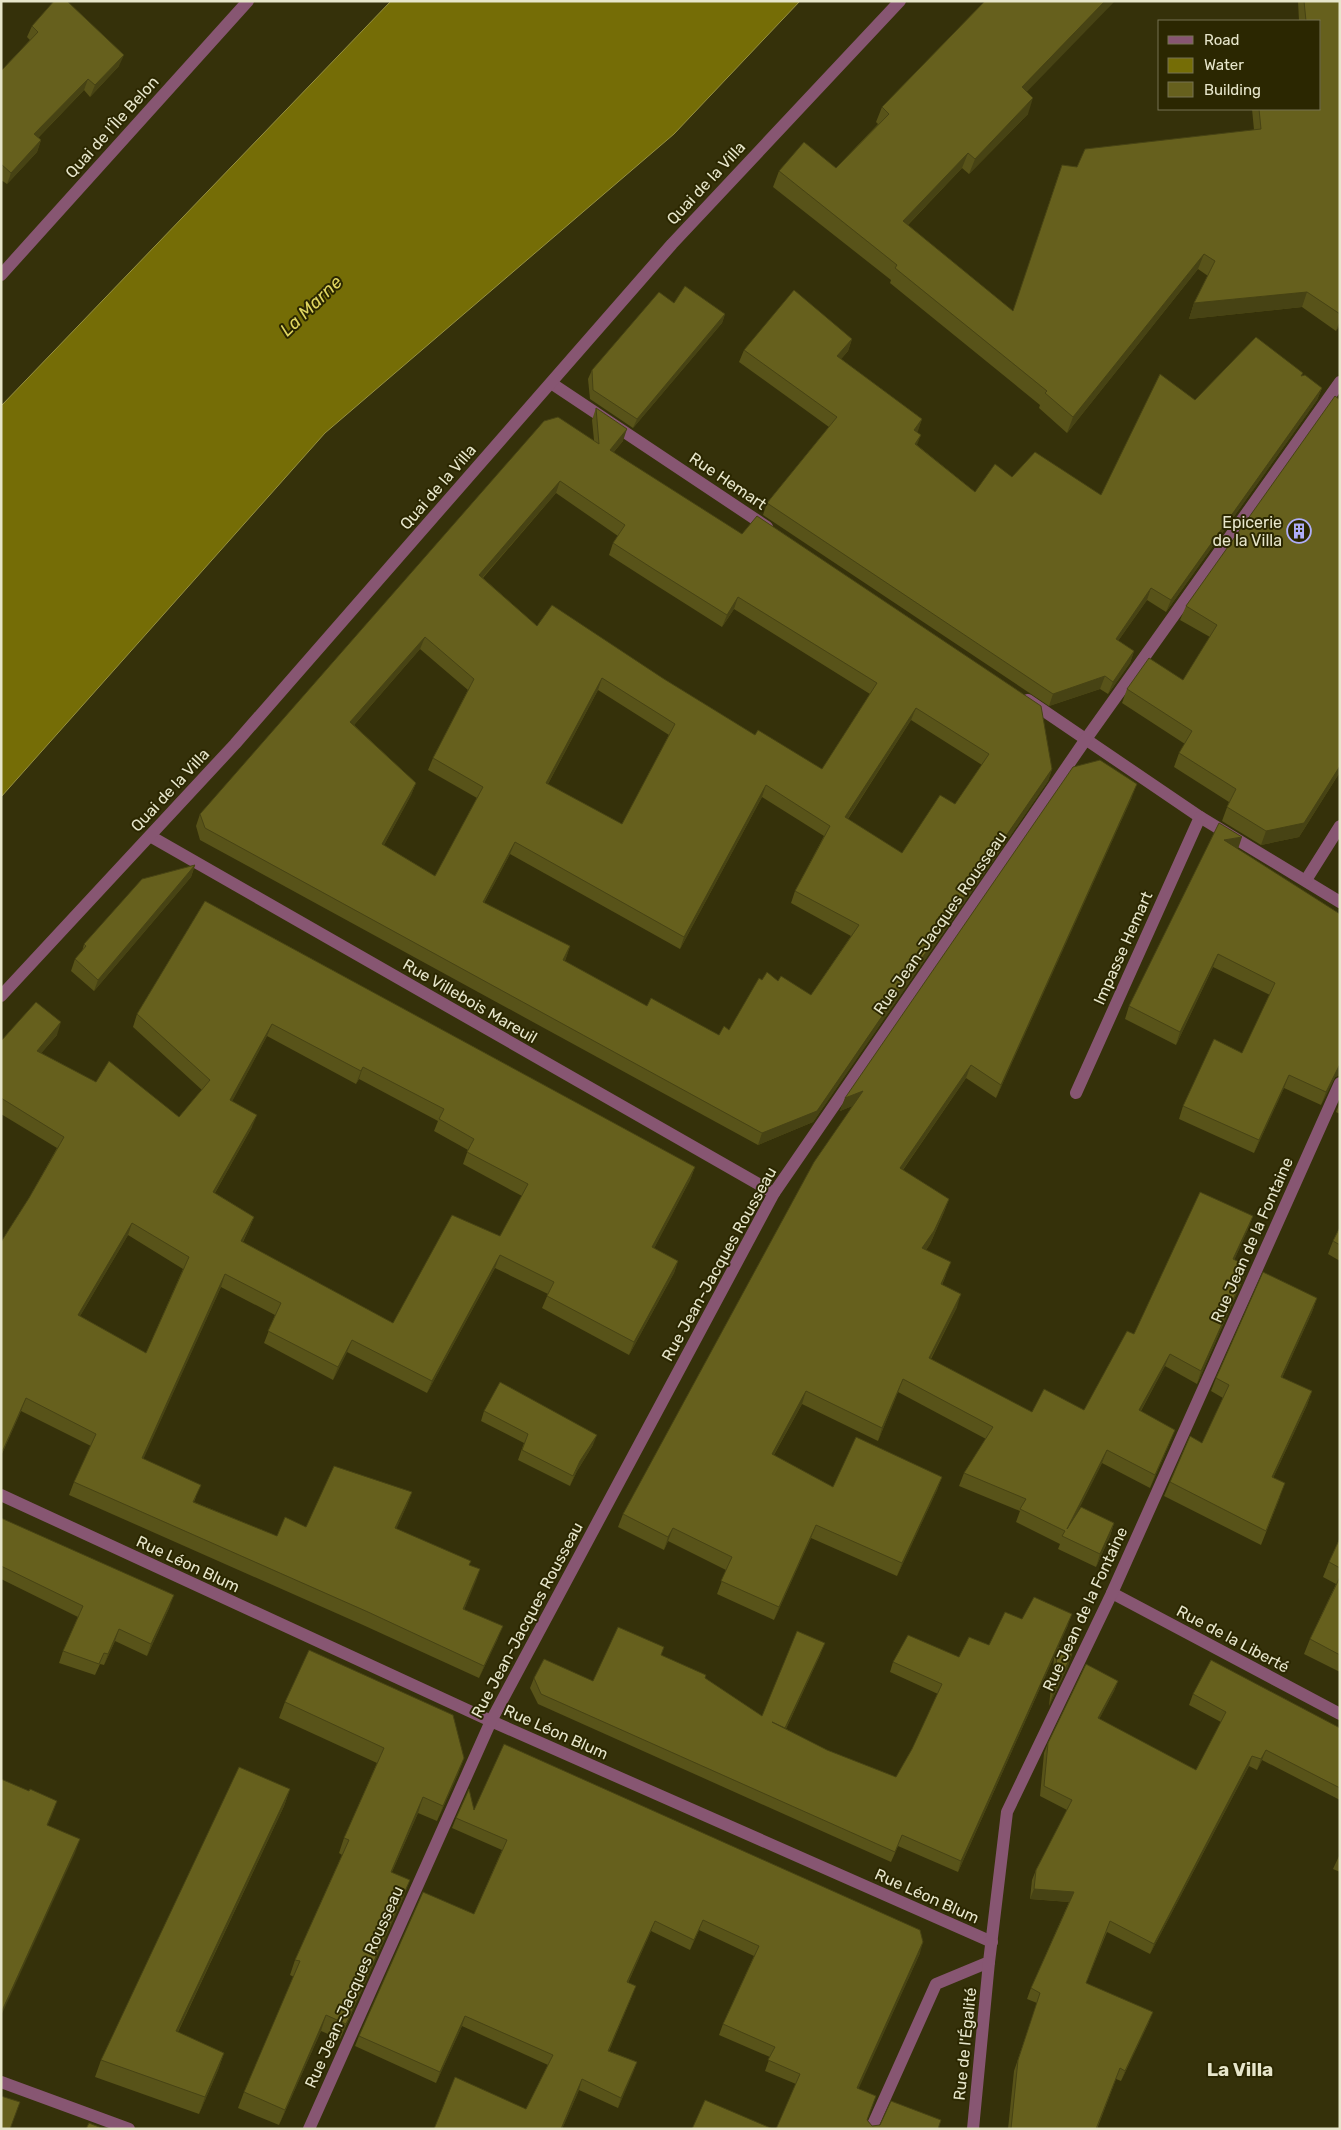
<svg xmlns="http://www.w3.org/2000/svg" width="1341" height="2130" font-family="Rubik,sans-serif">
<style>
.water{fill:#756d06;stroke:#979141}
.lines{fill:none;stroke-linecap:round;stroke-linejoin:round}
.minor{stroke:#875672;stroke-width:12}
.wall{fill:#585319;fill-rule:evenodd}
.shaded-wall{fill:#474314}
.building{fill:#66601d;stroke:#474314;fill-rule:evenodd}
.labels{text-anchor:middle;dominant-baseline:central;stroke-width:4;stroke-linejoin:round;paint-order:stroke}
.street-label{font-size:16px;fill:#e7e6cb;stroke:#2b2701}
.poi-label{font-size:16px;fill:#e7e6cb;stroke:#2b2701;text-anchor:end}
.water-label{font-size:18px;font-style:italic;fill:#e0d660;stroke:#2b2701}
.quarter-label{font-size:19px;font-weight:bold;fill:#e7e6cb;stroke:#2b2701}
</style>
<rect width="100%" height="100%" fill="#35310a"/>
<!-- water -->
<path class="water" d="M391,1H800L674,134L325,433L1,797V406Z"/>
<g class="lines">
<!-- minor -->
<g class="minor">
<path d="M1,275L248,1"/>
<path d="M551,383L767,527"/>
<path d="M1028,700L1200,817L1340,902"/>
<path d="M150,836L774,1193"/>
<path d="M1306,880L1340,826"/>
<path d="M1,996L235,744L672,244L900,1"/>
<path d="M1076,1093L1200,817"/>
<path d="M1,1495L491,1721L992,1942"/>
<path d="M1112,1593L1340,1714"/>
<path d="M1,2082L129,2129"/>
<path d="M309,2129L491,1721L774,1193L1086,739L1340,382"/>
<path d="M871,2129L936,1984L989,1962L1007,1812L1112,1593L1340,1083"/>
<path d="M973,2129L989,1962"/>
</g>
</g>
<!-- wall -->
<g class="wall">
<path d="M1298,1H1340V325L1336,331L1302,307L1189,319L1194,303L1208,276L1198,269L1067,433L1039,408L1040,405L890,283L891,280L773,187L779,171L836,168L878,124L876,122L882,107L1026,92L1028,114L969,174L962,168L908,225L1013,311L1062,165L1077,167L1254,130L1252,109H1320V21H1299Z"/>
<path d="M32,26L119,66L90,97L84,90L38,138L41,140L37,152L7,184L1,180V71L30,40L27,37Z"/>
<path d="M674,303L725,314L722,323L633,428L590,399L588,379L592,370Z"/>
<path d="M852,339L848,351L841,359L922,419L917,432V445L975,492L1012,477L1101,495L1195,400L1302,376L1322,388L1317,400L1166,612L1147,600L1118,641L1134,651L1130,663L1108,694L1100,689L1049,706L763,515L767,503L829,427L739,362L744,350Z"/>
<path d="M1340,400V772L1299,837L1261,845L1222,821L1229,802L1174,767L1179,753L1185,744L1122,703L1127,689L1183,680L1210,637L1180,620L1186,606Z"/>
<path d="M596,408L623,441L613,453L1052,769L1048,781L813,1122L758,1145L200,840L196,826L200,814L594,440L592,420ZM556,493L618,536L613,543L609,555L651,582L722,627L734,609L870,694L822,769L755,735L664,679L537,626L483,578ZM420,649L468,690L433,758L428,770L477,798L435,876L384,845L411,795L416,783L354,725ZM598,690L669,735L622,824L548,784ZM911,720L982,765L955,804L902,853L848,819ZM762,797L824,836L795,891L791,903L851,936L811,995L778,981L762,980L729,1030L719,1035L647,1006L565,961L570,946L484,903L510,854L680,949Z"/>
<path d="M1132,797L996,1098L966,1078L903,1170L949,1199L944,1212L930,1244L926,1250L946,1275L942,1285L957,1307L931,1359L1032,1412L1084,1410L1134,1334L1253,1216L1248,1229L1234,1260L1248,1266L1243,1279L1197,1384L1165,1366L1141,1411L1170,1442L1150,1488L1102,1463L1076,1514L1114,1523L1110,1536L1096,1567L1058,1549L1060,1544L1016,1522L1020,1511L959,1486L964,1473L986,1439L898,1392L878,1441L802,1404L774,1455L833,1487L942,1477L937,1490L897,1576L811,1538L774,1620L717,1594L726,1570L668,1541L664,1550L618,1527L623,1514L852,1106L840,1111L845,1098Z"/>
<path d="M1238,849L1340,914V1075L1335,1077L1321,1105L1284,1088L1254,1153L1179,1119L1183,1106L1242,1053L1270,995L1213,967L1176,1045L1125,1019L1129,1006Z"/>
<path d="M195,865L191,877L94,991L71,971L75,959L82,952L84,944Z"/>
<path d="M205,901L695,1167L690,1180L654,1248L678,1261L674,1273L629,1355L542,1308L548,1294L495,1268L427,1393L347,1352L333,1380L264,1343L275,1315L221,1287L143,1459L196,1497L194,1502L277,1536L412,1492L407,1505L396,1529L469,1565L480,1569L464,1610L498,1638L479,1678L363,1625L69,1495L74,1482L91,1446L21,1411L1,1456V1242L29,1198L57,1148L1,1114V1041L57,1035L41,1053L96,1082L179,1117L202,1090L133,1027L137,1014ZM267,1036L356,1084L359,1079L438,1121L434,1131L468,1150L463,1164L522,1196L500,1236L393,1323L243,1242L249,1229L254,1217L215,1193L252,1127L232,1101ZM128,1235L183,1269L146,1353L80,1316Z"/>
<path d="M1340,1102V1114L1336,1112Z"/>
<path d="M1340,1227V1261L1328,1254L1333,1241Z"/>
<path d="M1317,1298L1312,1312L1282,1378L1312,1391L1307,1405L1273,1478L1280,1497L1261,1545L1164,1496L1170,1482L1202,1443L1223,1398L1211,1391L1216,1378Z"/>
<path d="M484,1411L593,1445L577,1471L570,1486L518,1460L524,1443L481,1421Z"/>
<path d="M1,1518L170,1606L147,1656L115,1641L104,1665L100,1664L95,1675L59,1663L63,1651L78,1617L1,1579Z"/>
<path d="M1340,1538V1672L1304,1654L1310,1639L1336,1584L1323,1577L1329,1562Z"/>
<path d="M1022,1619L1068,1625L1058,1647L1072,1654L1068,1666L1049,1706L1054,1658L1057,1650L958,1872L898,1846L891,1862L538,1704L530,1688L534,1678L593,1681L664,1647L661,1655L705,1678L762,1716L821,1653L786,1729L827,1750L896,1777L912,1749L938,1694L890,1672L893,1662L959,1657L989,1645Z"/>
<path d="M1118,1681L1114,1691L1099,1719L1196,1770L1221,1722L1189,1705L1193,1694L1340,1728V1800L1262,1760L1257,1770L1249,1766L1150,1954L1107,1932L1086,1983L1149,2022L1121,2081L1116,2079L1097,2129H1008L1014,2071L1037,2003L1027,1999L1031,1988L1069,1902L1030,1899L1032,1880L1036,1870L1067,1810L1040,1796L1044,1753L1048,1743Z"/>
<path d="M285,1702L464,1758L458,1774L437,1821L418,1813L392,1872L404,1896L340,2039L321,2031L279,2125L238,2108L244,2092L294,1977L290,1975L295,1960L342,1855L339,1853L344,1838L377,1763L279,1718Z"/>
<path d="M290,1789L284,1806L178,2032L224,2053L218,2070L199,2114L95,2077L101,2060Z"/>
<path d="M474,1810L920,1953L858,2089L867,2120L872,2126L938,2129H776L796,2084L765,2071L770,2057L719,2035L723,2024L754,1956L699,1930L690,1950L651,1931L628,1983L632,1996L609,2051L637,2062L618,2108L579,2090L562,2129H434L526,2109L548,2065L462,2026L436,2083L355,2046L359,2036L474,1914L502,1850L452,1828L456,1818Z"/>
<path d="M1340,1854V1872L1333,1869Z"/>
</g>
<!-- shaded-wall -->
<g class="shaded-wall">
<path d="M1105,1H1115L1016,103L1022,87Z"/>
<path d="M124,55L119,66L90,97L95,85Z"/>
<path d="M88,79L84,90L30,146L34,134Z"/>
<path d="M1033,98L1028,114L969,174L975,159Z"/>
<path d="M41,140L37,152L7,184L11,173Z"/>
<path d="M968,153L962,168L897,236L903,221Z"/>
<path d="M1204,254L1198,269L1067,433L1073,417Z"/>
<path d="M1307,292L1302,307L1189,319L1194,303Z"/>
<path d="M725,314L722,323L633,428L637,419Z"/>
<path d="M1340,320V325L1336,331Z"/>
<path d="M852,339L848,351L833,368L837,356Z"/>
<path d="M1322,388L1317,400L1166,612L1171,600Z"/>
<path d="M922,419L918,431L910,442L914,430Z"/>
<path d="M627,429L623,441L605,462L610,450Z"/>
<path d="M921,435L916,447L915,444Z"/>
<path d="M560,481L556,493L475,586L479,575Z"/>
<path d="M1151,588L1147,600L1111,651L1116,639Z"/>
<path d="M738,597L734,609L722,627L727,615Z"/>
<path d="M425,637L420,649L346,734L350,722Z"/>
<path d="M1134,651L1130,663L1108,694L1113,682Z"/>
<path d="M1105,676L1100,689L1049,706L1053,694Z"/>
<path d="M602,678L598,690L542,795L546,783Z"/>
<path d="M916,708L911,720L841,829L845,817Z"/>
<path d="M1340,766V772L1299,837L1261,845L1266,831Z"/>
<path d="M1052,769L1048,781L813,1122L758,1145L762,1133Z"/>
<path d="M416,783L411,795L378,856L382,844Z"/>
<path d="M1137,784L1132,797L996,1098L1001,1085Z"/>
<path d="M766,785L762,797L680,949L684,937Z"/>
<path d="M1242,837L1238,849L1224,840Z"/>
<path d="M515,842L510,854L478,914L483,902Z"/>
<path d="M195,865L191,877L94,991L98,980Z"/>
<path d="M570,946L566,958L558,972L563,960Z"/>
<path d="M1218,954L1213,967L1176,1045L1180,1032Z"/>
<path d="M61,1022L57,1035L32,1064L37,1051Z"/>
<path d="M272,1024L267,1036L226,1113L230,1100Z"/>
<path d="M1340,1064V1075L1335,1077L1321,1105L1326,1092Z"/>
<path d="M971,1065L966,1078L895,1181L900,1168Z"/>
<path d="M363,1067L359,1079L356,1084L361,1071Z"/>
<path d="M1289,1075L1284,1088L1254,1153L1259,1140Z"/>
<path d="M863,1091L858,1104L840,1111L845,1098Z"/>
<path d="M257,1115L252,1127L208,1205L213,1192Z"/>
<path d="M695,1167L690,1180L648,1260L652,1247Z"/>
<path d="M949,1199L944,1212L930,1244L918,1261L922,1248Z"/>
<path d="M1253,1216L1248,1229L1229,1272L1233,1259Z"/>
<path d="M254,1217L249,1229L237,1253L241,1241Z"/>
<path d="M132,1223L128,1235L73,1328L78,1315Z"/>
<path d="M500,1255L495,1268L427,1393L432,1381Z"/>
<path d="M678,1261L674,1273L629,1355L634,1342Z"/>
<path d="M951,1262L946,1275L936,1297L941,1284Z"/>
<path d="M1248,1266L1243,1279L1197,1384L1201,1371Z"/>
<path d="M225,1274L221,1287L138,1471L142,1458Z"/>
<path d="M961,1294L957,1307L924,1371L929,1358Z"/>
<path d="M1317,1298L1312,1312L1276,1391L1281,1377Z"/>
<path d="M352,1340L347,1352L333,1380L338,1367Z"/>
<path d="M1170,1354L1165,1366L1134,1423L1139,1410Z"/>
<path d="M903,1379L898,1392L878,1441L882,1428Z"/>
<path d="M806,1391L802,1404L767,1467L772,1454Z"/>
<path d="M1312,1391L1307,1405L1267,1491L1272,1477Z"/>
<path d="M26,1398L21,1411L1,1456L3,1450Z"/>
<path d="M1175,1430L1170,1442L1150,1488L1155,1475Z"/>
<path d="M597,1435L593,1445L577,1471L570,1486L580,1461Z"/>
<path d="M1107,1450L1102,1463L1065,1537L1067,1529Z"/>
<path d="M942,1477L937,1490L897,1576L902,1563Z"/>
<path d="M412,1492L407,1505L391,1541L395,1528Z"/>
<path d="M1114,1523L1110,1536L1096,1567L1100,1554Z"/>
<path d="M816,1525L811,1538L774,1620L779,1607Z"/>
<path d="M673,1528L668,1541L664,1550L668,1537Z"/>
<path d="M480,1569L476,1581L459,1622L463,1609Z"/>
<path d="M174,1595L170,1606L147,1656L151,1644Z"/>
<path d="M1072,1614L1068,1625L958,1872L961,1861Z"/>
<path d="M503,1626L498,1638L479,1678L484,1666Z"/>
<path d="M119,1629L115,1641L104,1665L108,1654Z"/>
<path d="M825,1643L821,1653L781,1739L785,1728Z"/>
<path d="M1072,1654L1068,1666L1049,1706L1053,1694Z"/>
<path d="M1118,1681L1114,1691L1094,1729L1098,1718Z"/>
<path d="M1266,1750L1262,1760L1257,1770L1261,1759Z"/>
<path d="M1252,1756L1249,1766L1150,1954L1154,1944Z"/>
<path d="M464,1758L458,1774L437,1821L443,1806Z"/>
<path d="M290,1789L284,1806L170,2048L176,2031Z"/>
<path d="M423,1797L418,1813L385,1887L391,1872Z"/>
<path d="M57,1801L52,1815L42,1839L47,1825Z"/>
<path d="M80,1839L75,1853L1,2016V2013Z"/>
<path d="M410,1880L404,1896L340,2039L346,2024Z"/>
<path d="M1034,1889L1074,1892L1070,1902L1030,1899Z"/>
<path d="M703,1920L699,1930L690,1950L694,1940Z"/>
<path d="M655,1921L651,1931L623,1993L627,1982Z"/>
<path d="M923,1942L920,1953L854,2099L857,2088Z"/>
<path d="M636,1986L632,1996L604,2061L608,2051Z"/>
<path d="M1153,2012L1149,2022L1121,2081L1125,2071Z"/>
<path d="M326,2015L321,2031L279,2125L285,2110Z"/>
<path d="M465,2016L462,2026L436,2083L440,2072Z"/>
<path d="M224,2053L218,2070L199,2114L205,2097Z"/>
<path d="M637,2062L633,2073L618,2108L621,2098Z"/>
<path d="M582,2079L579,2090L562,2129H561Z"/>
</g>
<!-- building -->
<g class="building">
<path d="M54,1H67L124,55L95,85L88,79L34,134L41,140L11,173L1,164V71L38,32L32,26Z"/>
<path d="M985,1H1105L1022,87L1033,98L975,159L968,153L903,221L1013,311L1062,165L1077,167L1085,149L1261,129L1259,109H1320V21H1306L1304,1H1340V314L1307,292L1194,303L1215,261L1204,254L1073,417L1045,393L1047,391L895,268L897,265L779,171L804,142L836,168L889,114L882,107Z"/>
<path d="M685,286L725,314L637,419L593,390L592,370L659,292L674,303Z"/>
<path d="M794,290L852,339L837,356L922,419L914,430L921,435L915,444L975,492L995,464L1012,477L1035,452L1101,495L1160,374L1195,400L1256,337L1303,373L1301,376L1305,375L1322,388L1171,600L1151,588L1116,639L1134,651L1113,682L1105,676L1053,694L767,503L837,417L744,350Z"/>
<path d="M1335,396L1340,400V766L1304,823L1266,831L1227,807L1236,789L1179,753L1192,731L1127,689L1149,658L1183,680L1217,625L1186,606Z"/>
<path d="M596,408L627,429L610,450L742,534L757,516L1041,706L1052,769L817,1111L762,1133L205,828L200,814L544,421L558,417L599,444ZM560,481L625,525L613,543L655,570L727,615L738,597L877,683L822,769L758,730L755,735L664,679L552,605L537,626L479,575ZM425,637L474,679L433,758L483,787L435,876L382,844L416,783L350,722ZM602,678L675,724L622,824L546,783ZM916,708L989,754L955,804L940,795L902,853L845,817ZM766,785L830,826L795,891L859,925L811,995L781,976L778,981L767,972L762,980L759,978L729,1030L724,1026L719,1035L651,998L647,1006L563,960L570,946L483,902L515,842L684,937Z"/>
<path d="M1100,760L1137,784L1001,1085L971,1065L900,1168L949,1199L934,1231L922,1248L951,1262L941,1284L961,1294L929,1358L1032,1412L1044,1389L1084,1410L1127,1331L1134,1334L1200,1192L1253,1216L1233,1259L1248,1266L1201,1371L1170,1354L1139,1410L1175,1430L1155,1475L1107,1450L1067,1529L1081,1507L1114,1523L1100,1554L1062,1536L1065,1531L1020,1509L1026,1499L964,1473L993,1427L903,1379L882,1428L806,1391L772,1454L833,1487L856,1437L942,1477L902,1563L816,1525L779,1607L721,1581L732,1557L673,1528L668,1537L623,1514L814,1162L863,1091L845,1098L1073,767Z"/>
<path d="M1219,823L1242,837L1224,840L1340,914V1064L1326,1092L1289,1075L1259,1140L1183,1106L1214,1039L1242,1053L1275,983L1218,954L1180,1032L1129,1006Z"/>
<path d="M195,865L98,980L75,959L86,946L84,944L142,879Z"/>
<path d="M205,901L695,1167L652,1247L678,1261L634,1342L547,1296L554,1282L500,1255L432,1381L352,1340L338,1367L268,1331L281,1303L225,1274L142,1458L201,1485L193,1502L277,1536L285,1517L306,1527L334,1466L412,1492L395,1528L471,1561L469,1565L480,1569L463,1609L503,1626L484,1666L368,1612L74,1482L96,1434L26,1398L3,1450H1V1242L29,1198L64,1137L1,1098V1041L36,1002L61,1022L37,1051L96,1082L109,1061L179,1117L210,1080L137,1014ZM272,1024L361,1071L363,1067L444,1109L439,1119L474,1139L467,1152L528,1184L500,1236L452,1215L393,1323L241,1241L254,1217L213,1192L257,1115L230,1100ZM132,1223L189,1257L146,1353L78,1315Z"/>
<path d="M1340,1227V1245L1333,1241Z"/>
<path d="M1263,1272L1317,1298L1281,1377L1312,1391L1272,1477L1285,1483L1266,1531L1170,1482L1190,1436L1202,1443L1229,1385L1216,1378Z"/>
<path d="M500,1382L597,1435L580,1461L573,1476L522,1450L528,1434L484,1411Z"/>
<path d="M1,1518L174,1595L151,1644L119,1629L108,1654L104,1653L99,1664L63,1651L83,1606L1,1566Z"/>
<path d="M1340,1538V1568L1329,1562Z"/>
<path d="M1340,1577V1655L1310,1639Z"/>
<path d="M1034,1597L1072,1614L961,1861L902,1835L895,1852L541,1694L534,1678L544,1659L593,1681L618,1627L664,1647L661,1655L706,1675L705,1678L762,1716L797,1631L825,1643L785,1728L772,1722L827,1750L896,1777L912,1749L942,1684L893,1662L908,1635L959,1657L969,1637L989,1645L1005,1612L1022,1619Z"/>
<path d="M1058,1647L1072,1654L1053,1694Z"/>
<path d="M309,1650L453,1715L464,1758L443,1806L423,1797L391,1872L410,1880L346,2024L326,2015L285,2110L244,2092L300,1961L295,1960L349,1840L344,1838L384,1748L285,1702Z"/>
<path d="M1211,1660L1340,1728V1788L1266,1750L1261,1759L1252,1756L1154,1944L1110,1921L1086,1983L1153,2012L1125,2071L1120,2068L1096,2129H1011L1018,2060L1040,1993L1031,1988L1074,1892L1034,1889L1036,1870L1072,1800L1044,1786L1048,1743L1086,1664L1118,1681L1098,1718L1196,1770L1226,1712L1193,1694Z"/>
<path d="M504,1744L920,1930L923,1942L857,2088L876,2096L867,2120L872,2126L880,2125L891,2101L941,2120L938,2129H776L800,2074L768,2060L775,2047L723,2024L759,1946L703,1920L694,1940L655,1921L627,1982L636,1986L608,2051L637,2062L621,2098L582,2079L561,2129H434L455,2077L526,2109L553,2055L465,2016L440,2072L359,2036L423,1892L474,1914L507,1840L456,1818L469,1789L474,1810Z"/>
<path d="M239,1767L290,1789L176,2031L224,2053L205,2097L101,2060Z"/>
<path d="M1,1779L29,1791L30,1789L57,1801L47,1825L80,1839L1,2013Z"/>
<path d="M1,2096L20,2102L10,2129H1Z"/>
<path d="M705,2100L773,2129H692Z"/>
<path d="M89,2123L104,2129H86Z"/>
</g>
<!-- icons -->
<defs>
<g id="building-ring" transform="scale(1.25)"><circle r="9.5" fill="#2b2701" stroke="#afaefa" stroke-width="1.5"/><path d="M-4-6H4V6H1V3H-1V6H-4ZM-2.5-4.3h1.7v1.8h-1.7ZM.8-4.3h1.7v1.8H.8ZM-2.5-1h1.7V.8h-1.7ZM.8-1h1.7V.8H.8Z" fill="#afaefa"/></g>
</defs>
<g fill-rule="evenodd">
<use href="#building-ring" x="1299" y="531"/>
</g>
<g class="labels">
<!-- street labels -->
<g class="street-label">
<text transform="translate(112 127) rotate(-48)">Quai de l'Île Belon</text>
<text transform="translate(706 183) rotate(-47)">Quai de la Villa</text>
<text transform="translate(728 481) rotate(34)">Rue Hemart</text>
<text transform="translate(438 487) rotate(-49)">Quai de la Villa</text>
<text transform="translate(170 790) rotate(-47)">Quai de la Villa</text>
<text transform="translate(940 923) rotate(-55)">Rue Jean-Jacques Rousseau</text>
<text transform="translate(1123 948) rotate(-66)">Impasse Hemart</text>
<text transform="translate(470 1001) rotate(30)">Rue Villebois Mareuil</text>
<text transform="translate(1252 1240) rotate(-66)">Rue Jean de la Fontaine</text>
<text transform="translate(719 1264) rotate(-61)">Rue Jean-Jacques Rousseau</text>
<text transform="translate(188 1564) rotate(25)">Rue Léon Blum</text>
<text transform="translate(1085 1609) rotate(-65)">Rue Jean de la Fontaine</text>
<text transform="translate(527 1620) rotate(-62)">Rue Jean-Jacques Rousseau</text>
<text transform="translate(1233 1639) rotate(28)">Rue de la Liberté</text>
<text transform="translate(556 1732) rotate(24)">Rue Léon Blum</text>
<text transform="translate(927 1896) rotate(24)">Rue Léon Blum</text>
<text transform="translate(354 1987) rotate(-66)">Rue Jean-Jacques Rousseau</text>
<text transform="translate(965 2044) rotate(-84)">Rue de l'Égalité</text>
</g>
<!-- poi labels -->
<g class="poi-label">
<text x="1282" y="522">Epicerie<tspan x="1282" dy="18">de la Villa</tspan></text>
</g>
<!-- water labels -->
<g class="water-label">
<text transform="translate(311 306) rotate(-44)">La Marne</text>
</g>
<!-- quarter labels -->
<g class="quarter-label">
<text x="1240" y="2069">La Villa</text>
</g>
</g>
<!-- border -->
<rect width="1341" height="2130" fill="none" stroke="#e7e6cb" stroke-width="5"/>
<!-- legend -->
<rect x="1158" y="20" width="162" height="90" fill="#2b2701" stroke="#767352"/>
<rect x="1168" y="36" width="25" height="8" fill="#875672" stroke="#767352"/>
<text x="1204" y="45" font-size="15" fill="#e7e6cb">Road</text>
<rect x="1168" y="58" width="25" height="15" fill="#756d06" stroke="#767352"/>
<text x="1204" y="70" font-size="15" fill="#e7e6cb">Water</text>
<rect x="1168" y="82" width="25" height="15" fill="#66601d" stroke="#767352"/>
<text x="1204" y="95" font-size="15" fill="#e7e6cb">Building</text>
</svg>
